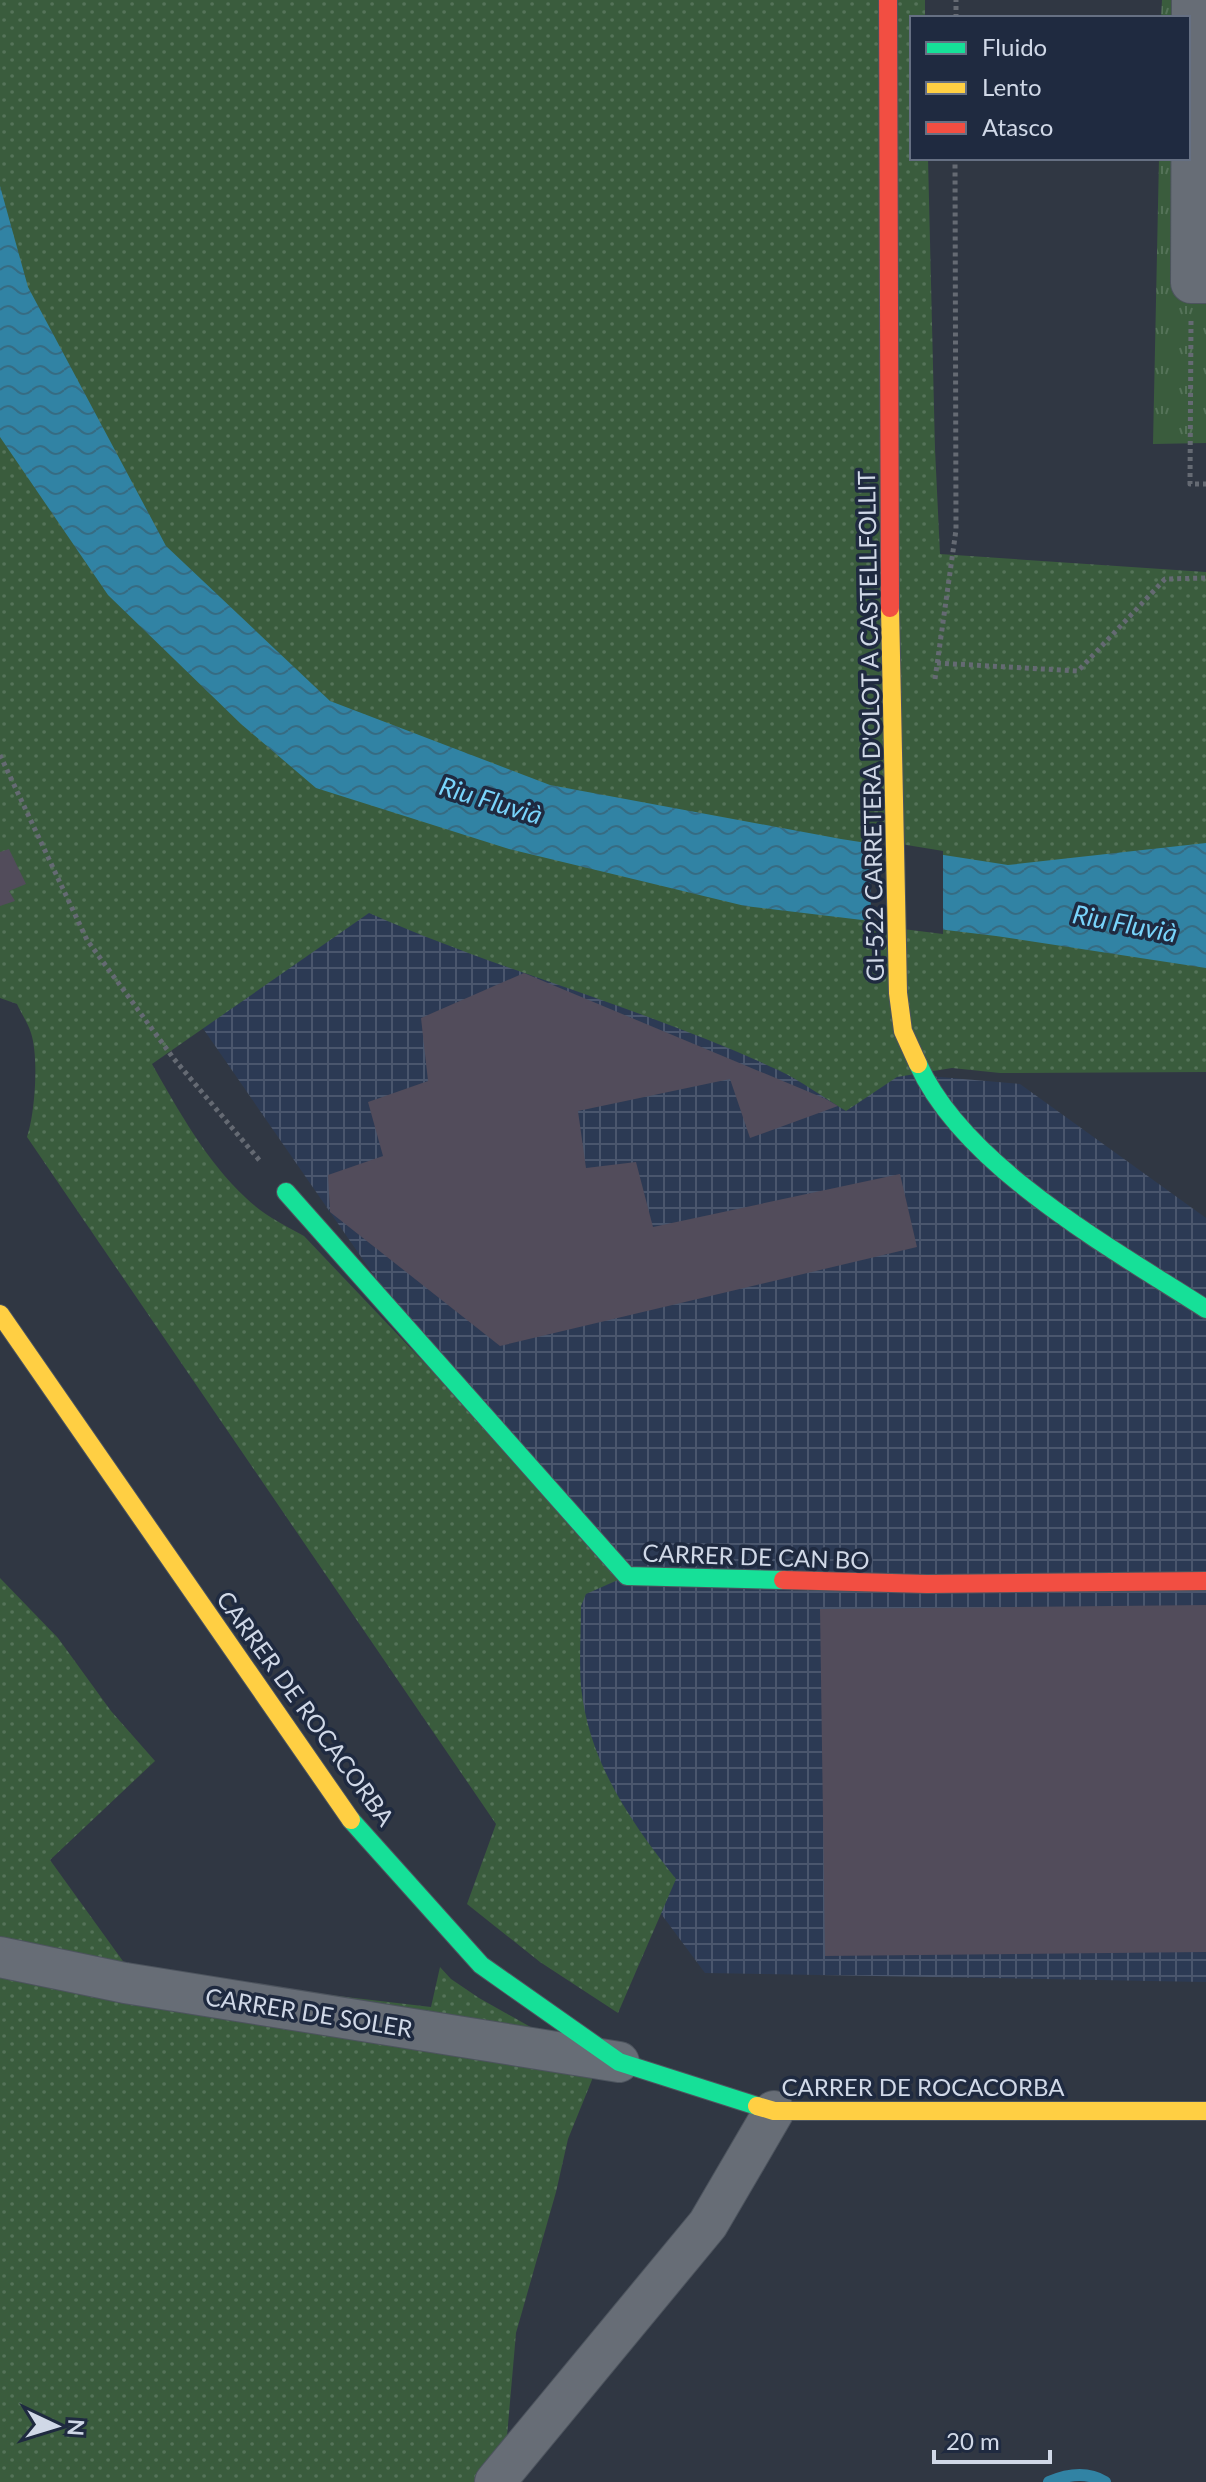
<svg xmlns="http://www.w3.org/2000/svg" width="1206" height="2482" font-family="Lato,sans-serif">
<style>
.industrial{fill:url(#industrial-grid)}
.grass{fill:url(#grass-tufts)}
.park{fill:url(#park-dots)}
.water{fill:url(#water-waves)}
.pier{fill:#303743}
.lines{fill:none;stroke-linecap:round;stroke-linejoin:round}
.stream{stroke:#3183a4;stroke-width:12}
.building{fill:#524c5b}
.street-casing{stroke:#4d545e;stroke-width:42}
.fast-casing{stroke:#4d545e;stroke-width:20}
.slow-casing{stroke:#4d545e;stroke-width:20}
.jam-casing{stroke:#4d545e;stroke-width:20}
.path{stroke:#656a73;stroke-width:5;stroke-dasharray:4 4;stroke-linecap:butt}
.street{stroke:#676d76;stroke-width:40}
.fast{stroke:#16e098;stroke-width:18}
.slow{stroke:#ffcf43;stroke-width:18}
.jam{stroke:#f24e42;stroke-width:18}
.labels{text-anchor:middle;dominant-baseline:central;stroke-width:7;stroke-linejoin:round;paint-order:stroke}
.street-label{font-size:24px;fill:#d0d8e7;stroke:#1f2a40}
.water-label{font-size:26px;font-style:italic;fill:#79d4fb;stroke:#1f2a40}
</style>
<defs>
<pattern id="industrial-grid" width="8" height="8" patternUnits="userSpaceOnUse" patternTransform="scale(2)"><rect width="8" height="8" fill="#2c3a54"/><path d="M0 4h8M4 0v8" fill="none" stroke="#4a566d"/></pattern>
<pattern id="grass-tufts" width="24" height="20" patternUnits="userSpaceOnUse" patternTransform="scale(2)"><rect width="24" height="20" fill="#3a5c3d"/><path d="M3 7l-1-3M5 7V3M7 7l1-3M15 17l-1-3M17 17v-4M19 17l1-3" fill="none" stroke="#557359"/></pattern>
<pattern id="park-dots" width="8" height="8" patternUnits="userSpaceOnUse" patternTransform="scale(2)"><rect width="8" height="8" fill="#3a5c3d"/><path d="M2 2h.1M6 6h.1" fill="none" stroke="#557359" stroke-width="1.8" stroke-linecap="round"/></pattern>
<pattern id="water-waves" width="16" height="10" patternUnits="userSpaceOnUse" patternTransform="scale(2)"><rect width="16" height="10" fill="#3183a4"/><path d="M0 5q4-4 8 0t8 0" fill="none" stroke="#366c83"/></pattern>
</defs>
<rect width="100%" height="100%" fill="#303743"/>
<!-- industrial -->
<path class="industrial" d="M348,900L836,1068L1020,1084L1206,1218V1982L705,1973L618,1856L559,1666L550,1530L184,1001Z"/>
<!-- grass -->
<path class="grass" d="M1162,0H1206V443L1153,444L1159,158H1188V18H1161Z"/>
<!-- park -->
<g class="park">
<path d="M0,0H925V18H912V158H928L935,449L940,554L1206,572V1072L1000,1073L952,1068L897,1077L846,1111C823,1097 801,1081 778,1070C645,1008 502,972 369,913L152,1064C178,1110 207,1162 246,1198C262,1214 284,1225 304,1236L627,1576L586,1594L581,1606C581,1632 579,1660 581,1687C589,1762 630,1821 676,1879L618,2013L540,1962L467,1904L496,1824L27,1137C35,1114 39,1057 31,1033C28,1023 21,1013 17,1004L0,998Z"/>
<path d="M0,1578L58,1638L111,1711L155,1761L50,1860L125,1964L321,1994L431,2007L440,1967L451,1979L479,1998L598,2065L568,2139L556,2192L516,2333L503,2482H0Z"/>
</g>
<!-- water -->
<path class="water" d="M0,186L28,287L166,546L330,701L550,785L841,839L1008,865L1206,843V968L996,936L745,906L509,849L316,788L241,724L108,595L0,437Z"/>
<!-- pier -->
<path class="pier" d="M870,839L943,851V934L871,925Z"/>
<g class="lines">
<!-- stream -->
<path class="stream" d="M1049,2482C1068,2474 1087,2471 1105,2482"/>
</g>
<!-- building -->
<g class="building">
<path d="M9,849L26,884L9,891L15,901L0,906V852Z"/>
<path d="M524,973L826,1099L838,1106L750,1138L730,1079L578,1111L586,1168L636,1162L653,1227L900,1174L917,1247L500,1346L330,1212L328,1175L383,1156L368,1102L428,1081L421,1018Z"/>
<path d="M1206,1605V1952L825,1956L820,1609Z"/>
</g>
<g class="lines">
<!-- street casing -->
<g class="street-casing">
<g id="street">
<path d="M1192,0L1191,283H1206"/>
<path d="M0,1957L125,1983L619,2062"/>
<path d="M495,2482L708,2224L774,2111"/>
</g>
</g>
<!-- fast casing -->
<g class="fast-casing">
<g id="fast">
<path d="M918,1064C964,1167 1113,1249 1206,1309"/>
<path d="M286,1192L627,1576L783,1580"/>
<path d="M351,1820L481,1965L619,2062L757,2106"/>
</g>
</g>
<!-- slow casing -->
<g class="slow-casing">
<g id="slow">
<path d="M890,608L898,993L903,1031L918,1064"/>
<path d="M0,1314L351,1820"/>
<path d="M757,2106L774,2111H1206"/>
</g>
</g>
<!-- jam casing -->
<g class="jam-casing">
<g id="jam">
<path d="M888,0L890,608"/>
<path d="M783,1580L927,1584L1206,1581"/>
</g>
</g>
<!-- path -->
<g class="path">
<path d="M956,18V0"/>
<path d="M1191,321L1190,484H1206"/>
<path d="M937,663L1078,671L1165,579L1206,578"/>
<path d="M935,679L956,530L955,158"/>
<path d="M0,755L87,940L174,1059L260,1161"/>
</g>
<!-- street -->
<use href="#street" class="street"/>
<!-- fast -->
<use href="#fast" class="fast"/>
<!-- slow -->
<use href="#slow" class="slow"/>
<!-- jam -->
<use href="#jam" class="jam"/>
</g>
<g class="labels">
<!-- street labels -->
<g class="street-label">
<text transform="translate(870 726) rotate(-91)">GI-522 CARRETERA D'OLOT A CASTELLFOLLIT</text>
<text transform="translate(756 1556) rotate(2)">CARRER DE CAN BO</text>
<text transform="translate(306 1708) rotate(54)">CARRER DE ROCACORBA</text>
<text transform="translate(309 2012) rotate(9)">CARRER DE SOLER</text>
<text x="923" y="2086">CARRER DE ROCACORBA</text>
</g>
<!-- water labels -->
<g class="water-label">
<text transform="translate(491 800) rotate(17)">Riu Fluvià</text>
<text transform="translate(1125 923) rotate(11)">Riu Fluvià</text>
</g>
</g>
<!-- legend -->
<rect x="910" y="16" width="280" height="144" fill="#1f2a40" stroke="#667083" stroke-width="2"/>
<rect x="926" y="42" width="40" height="12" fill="#16e098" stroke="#667083" stroke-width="2"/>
<text x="982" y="56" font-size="24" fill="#d0d8e7">Fluido</text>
<rect x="926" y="82" width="40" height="12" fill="#ffcf43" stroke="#667083" stroke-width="2"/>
<text x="982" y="96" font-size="24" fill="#d0d8e7">Lento</text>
<rect x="926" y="122" width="40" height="12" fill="#f24e42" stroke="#667083" stroke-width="2"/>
<text x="982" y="136" font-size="24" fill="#d0d8e7">Atasco</text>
<!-- north arrow -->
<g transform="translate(56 2426) rotate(94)" stroke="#1f2a40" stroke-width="6" paint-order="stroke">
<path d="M0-6L14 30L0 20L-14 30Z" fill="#d0d8e7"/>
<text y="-12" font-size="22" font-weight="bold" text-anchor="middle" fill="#d0d8e7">N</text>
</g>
<!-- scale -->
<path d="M934 2450v12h116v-12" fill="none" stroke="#d0d8e7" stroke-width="4"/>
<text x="946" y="2450" font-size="24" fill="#d0d8e7" stroke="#1f2a40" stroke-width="6" paint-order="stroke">20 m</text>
</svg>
